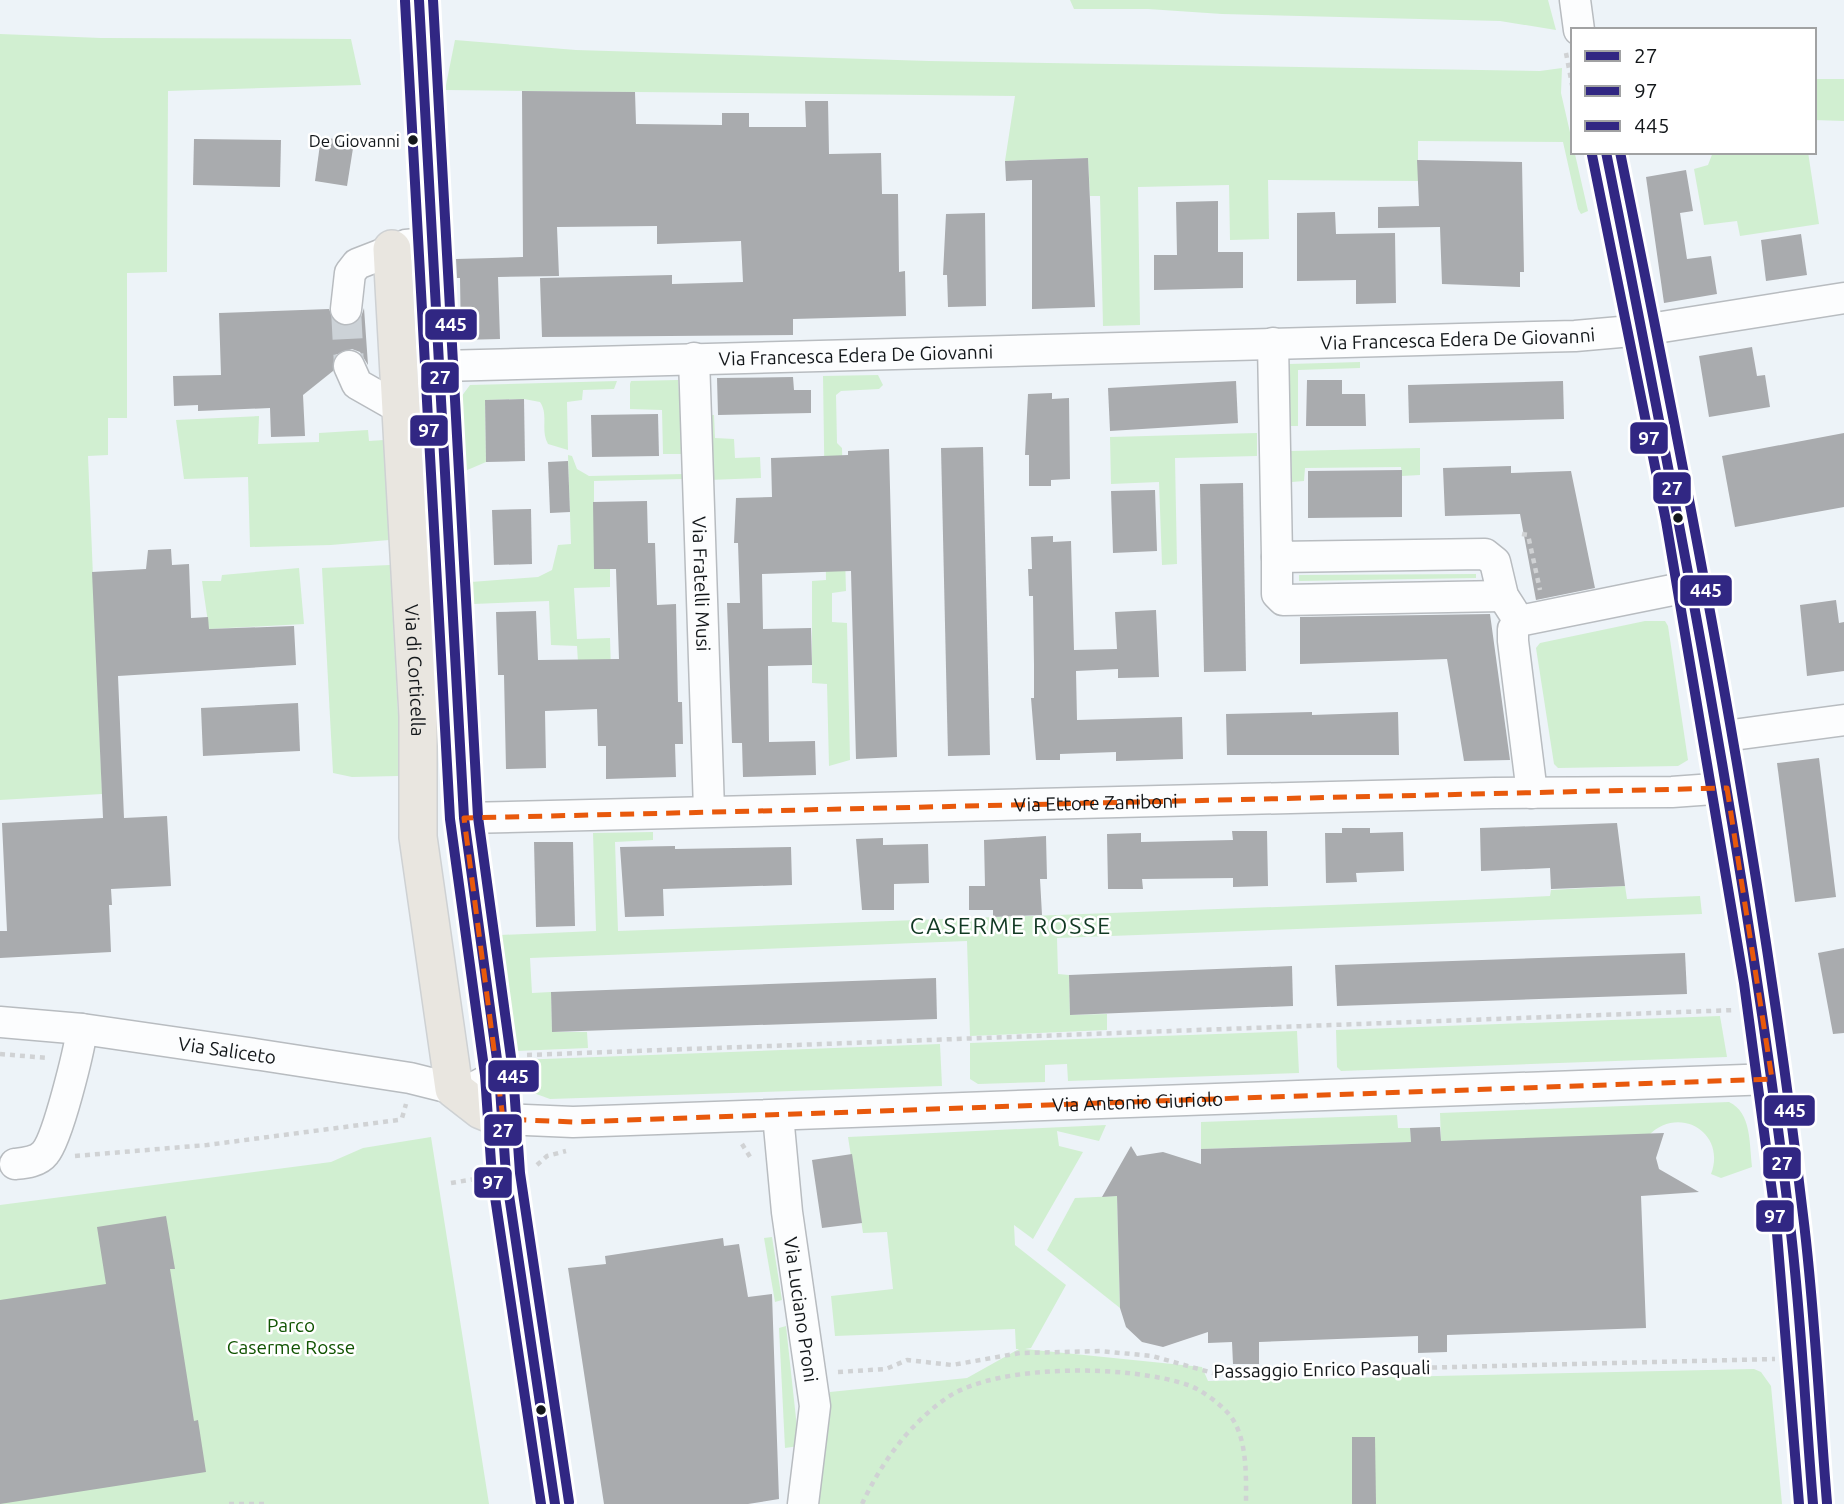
<svg xmlns="http://www.w3.org/2000/svg" width="1844" height="1504" font-family="Ubuntu,sans-serif">
<style>
.green{fill:#d1efd1}
.building{fill:#a9abae}
.lines{fill:none;stroke-linecap:round;stroke-linejoin:round}
.minor-tunnel{stroke:#ccd2d7;stroke-width:30;stroke-dasharray:30 15;stroke-linecap:butt}
.major-tunnel{stroke:#ccd2d7;stroke-width:37;stroke-dasharray:37 18;stroke-linecap:butt}
.minor-casing{stroke:#b8bcc0;stroke-width:33}
.major-casing{stroke:#ced1d3;stroke-width:40}
.path{stroke:#d0d2d4;stroke-width:4.5;stroke-dasharray:5 5;stroke-linecap:butt}
.minor{stroke:#fcfdfe;stroke-width:30}
.major{stroke:#e9e6e0;stroke-width:37}
.bus-1-casing{stroke:#fff;stroke-width:16}
.bus-2-casing{stroke:#fff;stroke-width:16}
.bus-3-casing{stroke:#fff;stroke-width:16}
.bus-1{stroke:#312783;stroke-width:10}
.bus-2{stroke:#312783;stroke-width:10}
.bus-3{stroke:#312783;stroke-width:10}
.marked{fill:none;stroke:#e8590c;stroke-width:5;stroke-dasharray:14 9;stroke-linejoin:round}
.bus-dot{fill:#13171a;stroke:#fff;stroke-width:2.5}
.labels{text-anchor:middle;dominant-baseline:central;stroke-width:5;stroke-linejoin:round;paint-order:stroke}
.bus-label{font-size:17px;fill:#13171a;stroke:#fff;text-anchor:end}
.street-label{font-size:19px;fill:#13171a;stroke:#fff}
.park-label{font-size:19px;fill:#105301;stroke:#fff}
.quarter-label{font-size:23px;letter-spacing:2px;fill:#113923;stroke:#fff}
.line-badge{stroke:#fff;stroke-width:2.5}
.badge-label{font-size:19px;text-anchor:middle;font-weight:bold;fill:#fff}
</style>
<rect width="100%" height="100%" fill="#edf3f8"/>
<!-- green -->
<g class="green">
<path d="M1070,0H1548L1556,30L1500,21L1222,14L1148,9H1074Z"/>
<path d="M0,34L101,38L351,39L361,85L168,91L167,272L127,273V418H108V455L88,456L102,794L0,800Z"/>
<path d="M455,40L576,50L929,61L1540,71L1562,68L1561,93L1588,211L1581,214L1578,209L1563,142L1418,141V181L1268,180L1269,239L1230,240L1229,185L1138,187L1140,325L1103,326L1100,196H1090L1088,158L1005,161L1015,96L445,90Z"/>
<path d="M1814,79H1844V121L1814,120Z"/>
<path d="M1713,152H1808L1819,224L1740,236L1737,221L1704,225L1694,169L1708,165Z"/>
<path d="M1360,362V368L1298,370V426H1290L1289,364Z"/>
<path d="M878,375L883,385L879,389L841,391L836,395L837,443L842,448L846,591L832,593V622L847,623L850,760L829,766L827,684L812,683V581L826,580L823,376Z"/>
<path d="M678,380L683,454H663L662,410L630,409V384L631,381Z"/>
<path d="M617,381L614,389L583,390L582,400L567,402L568,450L548,444C540,430 549,415 540,402L524,399L485,400L486,462L465,471L461,397L470,385Z"/>
<path d="M706,415H714L715,438L734,439L735,458L760,457L761,478L709,480Z"/>
<path d="M259,416L258,444L319,442V433L368,430L369,441L384,440L389,540L331,545L250,547L248,477L184,479L176,420Z"/>
<path d="M1257,433V456L1175,458L1177,564L1162,565L1159,482L1111,484L1110,437Z"/>
<path d="M1420,448V475L1402,476L1401,467L1305,468L1304,481L1292,482L1291,451Z"/>
<path d="M568,455L572,456L577,469L589,476L684,474V479L594,481V569H610V587L574,588L577,639L610,638L611,671L578,662L577,646L551,645L549,601L473,604L471,582L538,577L552,570L558,545L571,544Z"/>
<path d="M390,565L400,752L398,776L352,777L333,773L322,568Z"/>
<path d="M299,568L304,624L209,629L202,581H221L222,575Z"/>
<path d="M1476,574V578L1299,581V575Z"/>
<path d="M1645,621H1665L1668,626L1688,760L1678,766L1558,768L1554,764L1536,648L1540,643Z"/>
<path d="M653,832V840L615,842L618,931L1465,900L1550,896L1551,890L1625,886L1627,899L1700,896L1702,914L1057,938L1058,974L1069,975L1070,1015L1107,1014V1030L970,1036L967,941L530,958L532,993L551,992L552,1032H587L588,1048L516,1051L500,935L596,931L593,833Z"/>
<path d="M1720,1016L1727,1057L1341,1071L1337,1067L1336,1030Z"/>
<path d="M1297,1031L1299,1073L1068,1081L1067,1064L1045,1065V1082L978,1084L970,1079V1043Z"/>
<path d="M940,1044L942,1086L550,1099L528,1091L519,1076L517,1060Z"/>
<path d="M1729,1102C1752,1113 1749,1144 1752,1167L1721,1178L1711,1174C1727,1132 1678,1104 1648,1136L1441,1141L1440,1113Z"/>
<path d="M1397,1115L1398,1128H1410L1411,1142L1201,1149V1122Z"/>
<path d="M1106,1125L1099,1141L1057,1131L1059,1146L1083,1152L1033,1239L1014,1225L1015,1245L1066,1285L1031,1348L1025,1349L1202,1367L1208,1381L1754,1369L1761,1372L1771,1386L1782,1504H817L830,1392L967,1378L1019,1349H1016L1015,1329L835,1336L831,1296L893,1289L887,1232L863,1233L848,1137Z"/>
<path d="M431,1137L489,1504H0V1205L331,1162L363,1148Z"/>
<path d="M1117,1196L1120,1308L1047,1250L1075,1198Z"/>
<path d="M772,1237L782,1300L775,1302L764,1238Z"/>
<path d="M786,1326L799,1446L785,1448L779,1328Z"/>
</g>
<!-- building -->
<g class="building">
<path d="M522,91L635,92L636,124L722,125V113H749V127H806L805,101H828L829,154L881,153L882,194H898L899,272L905,271L906,316L793,319V335L542,337L540,278L672,275V284L743,282L741,241L657,244V226L557,227L559,276L498,277L500,339L461,340L460,278H457L456,259L523,257Z"/>
<path d="M321,137L354,142L347,186L315,181Z"/>
<path d="M194,139L281,140L280,187L193,185Z"/>
<path d="M1088,158L1095,307L1032,309V180L1006,181L1005,161Z"/>
<path d="M1417,160L1522,162L1524,272H1520V287L1442,284L1440,227L1378,228V207L1419,206Z"/>
<path d="M1686,170L1693,211L1680,213L1687,259L1711,256L1717,294L1664,303L1646,177Z"/>
<path d="M1218,201V252H1243V288L1154,290V255H1177L1176,202Z"/>
<path d="M1335,212L1336,234L1395,233L1396,303L1356,304V280L1297,281V213Z"/>
<path d="M985,213L986,306L948,307L947,275H943L946,214Z"/>
<path d="M1801,234L1807,275L1766,281L1761,240Z"/>
<path d="M364,308L368,365L360,352L352,349L335,355L333,371L303,395L305,436L271,437L270,408L198,411V405L174,406L173,376L221,375L219,313L329,309L335,323L345,326L360,320Z"/>
<path d="M1752,347L1757,376L1765,375L1770,407L1709,417L1699,356Z"/>
<path d="M793,377L794,390H811V413L718,415L717,378Z"/>
<path d="M1307,380H1342V394H1365L1366,426H1306Z"/>
<path d="M1236,381L1238,423L1110,431L1108,388Z"/>
<path d="M1563,381L1564,419L1409,423L1408,385Z"/>
<path d="M1052,393V399L1069,398L1070,479L1051,480V486H1029V455H1025L1028,394Z"/>
<path d="M524,399L525,461L486,462L485,400Z"/>
<path d="M658,414L659,456L592,457L591,415Z"/>
<path d="M1844,433V507L1735,527L1722,456Z"/>
<path d="M983,447L990,755L948,756L941,448Z"/>
<path d="M889,449L897,757L856,759L851,571L762,574L763,629L811,628L812,665L768,666L769,742L815,741L816,775L743,777L742,743H732L727,603H740L738,543H734L736,498L772,497L771,458L848,455V451Z"/>
<path d="M568,461L570,512L550,513L548,462Z"/>
<path d="M1511,466V473L1571,471L1595,588L1536,600L1520,514L1445,516L1443,468Z"/>
<path d="M1402,470V517L1308,518V471Z"/>
<path d="M1243,483L1246,671L1204,672L1200,484Z"/>
<path d="M1155,490L1157,551L1113,553L1111,491Z"/>
<path d="M647,501L648,543H655L657,605L676,604L678,702H682L683,744H675L676,777L606,779V746H598L597,709L545,711L546,768L506,769L504,675H498L496,612L536,611L538,660L619,659L616,569H594L593,502Z"/>
<path d="M531,509L532,564L494,565L492,510Z"/>
<path d="M1053,536V542L1071,541L1074,650L1117,649L1115,612L1156,610L1159,677L1118,678V669L1076,671L1077,720L1182,717L1183,759L1116,761V752L1060,754V760H1036L1031,698H1034V665L1033,596H1029L1028,569H1032L1031,537Z"/>
<path d="M171,549L172,565L189,564L191,618L208,617L209,629L294,626L296,665L118,676L124,818L167,816L171,886L111,889L112,905H109L111,952L0,958V931H7L2,823L103,818L92,572L146,569L148,550Z"/>
<path d="M1836,600L1839,623L1844,622V671L1807,676L1800,605Z"/>
<path d="M1490,614L1510,760L1464,761L1447,659L1300,664V617Z"/>
<path d="M298,703L300,751L203,756L201,708Z"/>
<path d="M1312,712V715L1398,712L1399,755H1227L1226,714Z"/>
<path d="M1819,758L1836,897L1795,902L1777,763Z"/>
<path d="M1617,823L1625,886L1551,889L1550,868L1481,871L1480,828Z"/>
<path d="M1342,828H1370V833L1403,832L1404,871L1356,873L1357,882L1326,883L1325,833H1342Z"/>
<path d="M1232,831H1267L1268,886L1233,887V878L1142,879L1143,889H1108L1107,834L1141,833V842L1233,840Z"/>
<path d="M1046,836L1047,879H1040L1042,915L993,917V910H969V886H985L984,840Z"/>
<path d="M883,838V845L928,844L929,883L894,884V910H862L856,839Z"/>
<path d="M534,842H573L575,926L536,927Z"/>
<path d="M675,846V849L791,847L792,885L663,889L664,916L625,917L620,847Z"/>
<path d="M1844,948V1033L1833,1034L1818,953Z"/>
<path d="M1685,953L1687,994L1337,1006L1335,965Z"/>
<path d="M1292,966L1293,1006L1070,1015L1069,975Z"/>
<path d="M936,978L937,1019L552,1032L551,992Z"/>
<path d="M1440,1127L1441,1141L1664,1133L1656,1158L1659,1169L1699,1192L1641,1196L1646,1328L1447,1335V1352L1418,1353V1336L1259,1342V1364H1233L1232,1342L1208,1343V1332L1163,1347L1142,1342L1126,1327L1120,1308L1117,1196L1102,1197L1131,1146L1137,1156L1163,1152L1201,1164V1149L1411,1142L1410,1128Z"/>
<path d="M852,1154L862,1223L822,1228L812,1160Z"/>
<path d="M166,1216L175,1269H170L194,1421L198,1420L206,1472L0,1504V1300L106,1284L97,1227Z"/>
<path d="M723,1238L724,1246L739,1244L748,1297L772,1294L779,1499L748,1504H604L568,1268L606,1264L605,1256Z"/>
<path d="M1352,1437H1375L1376,1504H1352Z"/>
</g>
<g class="lines">
<!-- minor-tunnel -->
<path class="minor-tunnel" d="M346,309L349,366"/>
<!-- major-tunnel -->
<path class="major-tunnel" d="M419,0L420,40"/>
<!-- minor casing -->
<g class="minor-casing">
<g id="minor">
<path d="M1575,0L1579,30"/>
<path d="M1606,152L1680,518L1758,981L1790,1220L1813,1504"/>
<path d="M346,309L350,273L357,264L406,245L416,244L433,252"/>
<path d="M1273,343L1277,557L1485,554L1495,562L1503,596L1519,621"/>
<path id="s1" d="M694,358L709,810"/>
<path d="M349,366L357,384L401,409"/>
<path id="s2" d="M440,366L1575,336L1643,330L1844,298"/>
<path d="M1277,557V594L1283,600L1503,596"/>
<path d="M1718,737L1844,720"/>
<path d="M1532,793L1513,641V629L1519,621L1692,586"/>
<path id="s3" d="M464,818L1493,793L1672,792L1727,788"/>
<path id="s4" d="M0,1022L82,1029L261,1055L410,1078L454,1089L475,1087L499,1074"/>
<path id="s5" d="M778,1115L787,1212L815,1406L803,1504"/>
<path id="s6" d="M503,1119L573,1122L1772,1079"/>
<path d="M15,1164C25,1163 38,1162 45,1153C58,1138 79,1051 82,1029"/>
</g>
</g>
<!-- major casing -->
<g class="major-casing">
<g id="major">
<path d="M420,40L464,818L499,1074L506,1175L555,1504"/>
<path id="s7" d="M392,249L418,716V837L454,1089L481,1110L503,1119"/>
</g>
</g>
<!-- path -->
<g class="path">
<path d="M1566,53L1573,90"/>
<path d="M1522,534L1528,535L1540,590"/>
<path d="M0,1054L48,1058"/>
<path d="M527,1055L1735,1010"/>
<path d="M742,1144L752,1160"/>
<path d="M75,1156L207,1145L398,1120L402,1118L406,1104"/>
<path d="M537,1165L547,1156L566,1151"/>
<path d="M451,1183L475,1179"/>
<path d="M838,1372L886,1369L907,1360L952,1365L1020,1353L1100,1351L1152,1356L1213,1373L1775,1359"/>
<path d="M229,1504H265"/>
<path d="M862,1504C881,1463 910,1423 948,1397C1000,1363 1130,1365 1188,1385C1200,1389 1219,1403 1227,1412C1248,1434 1246,1476 1246,1504"/>
</g>
<!-- minor -->
<use href="#minor" class="minor"/>
<!-- major -->
<use href="#major" class="major"/>
<!-- bus-1 casing -->
<g class="bus-1-casing">
<g id="bus-1">
<path d="M419,0L464,818L499,1074L506,1175L555,1504"/>
<path d="M1606,152C1677,505 1746,859 1789,1216C1801,1311 1805,1408 1813,1504"/>
</g>
</g>
<!-- bus-2 casing -->
<g class="bus-2-casing">
<g id="bus-2">
<path d="M405,1L450,819L485,1075L492,1177L541,1504"/>
<path d="M1592,155L1666,521L1744,983L1776,1221L1799,1504"/>
</g>
</g>
<!-- bus-3 casing -->
<g class="bus-3-casing">
<g id="bus-3">
<path d="M433,0L478,817L513,1072L520,1173L569,1502"/>
<path d="M1620,152C1692,505 1761,858 1803,1215C1815,1310 1819,1407 1827,1503"/>
</g>
</g>
<!-- bus-1 -->
<use href="#bus-1" class="bus-1"/>
<!-- bus-2 -->
<use href="#bus-2" class="bus-2"/>
<!-- bus-3 -->
<use href="#bus-3" class="bus-3"/>
</g>
<!-- marked area -->
<path class="marked" d="M1727,788L1772,1079L573,1122L503,1119L464,818Z"/>
<!-- markers -->
<g class="bus-dot">
<circle cx="413" cy="140" r="6"/>
<circle cx="1678" cy="518" r="6"/>
<circle cx="541" cy="1410" r="6"/>
</g>
<g class="labels">
<!-- bus labels -->
<g class="bus-label">
<text x="400" y="140">De Giovanni</text>
</g>
<!-- street labels -->
<g class="street-label">
<text stroke="none"><textPath href="#s2" startOffset="1018">Via Francesca Edera De Giovanni</textPath></text>
<text stroke="none"><textPath href="#s2" startOffset="416">Via Francesca Edera De Giovanni</textPath></text>
<text stroke="none"><textPath href="#s1" startOffset="226">Via Fratelli Musi</textPath></text>
<text stroke="none"><textPath href="#s7" startOffset="422">Via di Corticella</textPath></text>
<text stroke="none"><textPath href="#s3" startOffset="632">Via Ettore Zaniboni</textPath></text>
<text stroke="none"><textPath href="#s4" startOffset="229">Via Saliceto</textPath></text>
<text stroke="none"><textPath href="#s6" startOffset="635">Via Antonio Giuriolo</textPath></text>
<text stroke="none"><textPath href="#s5" startOffset="196">Via Luciano Proni</textPath></text>
<text transform="translate(1322 1369) rotate(-1)">Passaggio Enrico Pasquali</text>
</g>
<!-- park labels -->
<g class="park-label">
<text x="291" y="1325">Parco<tspan x="291" dy="22">Caserme Rosse</tspan></text>
</g>
<!-- quarter labels -->
<g class="quarter-label">
<text x="1011" y="925">CASERME ROSSE</text>
</g>
</g>
<g class="line-badge">
<rect x="424" y="308" width="54" height="33" rx="7" fill="#312783"/>
<rect x="420" y="361" width="40" height="33" rx="7" fill="#312783"/>
<rect x="409" y="414" width="40" height="33" rx="7" fill="#312783"/>
<rect x="1629" y="421" width="40" height="34" rx="7" fill="#312783"/>
<rect x="1652" y="471" width="40" height="34" rx="7" fill="#312783"/>
<rect x="1679" y="574" width="54" height="33" rx="7" fill="#312783"/>
<rect x="487" y="1059" width="53" height="34" rx="7" fill="#312783"/>
<rect x="1763" y="1094" width="53" height="33" rx="7" fill="#312783"/>
<rect x="483" y="1113" width="40" height="34" rx="7" fill="#312783"/>
<rect x="1762" y="1146" width="40" height="34" rx="7" fill="#312783"/>
<rect x="473" y="1166" width="40" height="33" rx="7" fill="#312783"/>
<rect x="1755" y="1199" width="40" height="34" rx="7" fill="#312783"/>
</g>
<g class="badge-label">
<text x="451" y="331">445</text>
<text x="440" y="384">27</text>
<text x="429" y="437">97</text>
<text x="1649" y="445">97</text>
<text x="1672" y="495">27</text>
<text x="1706" y="597">445</text>
<text x="513" y="1083">445</text>
<text x="1790" y="1117">445</text>
<text x="503" y="1137">27</text>
<text x="1782" y="1170">27</text>
<text x="493" y="1189">97</text>
<text x="1775" y="1223">97</text>
</g>
<!-- legend -->
<rect x="1571" y="28" width="245" height="126" fill="#ffffff" stroke="#a1a2a3" stroke-width="2"/>
<rect x="1585" y="51" width="35" height="10" fill="#312783" stroke="#a1a2a3" stroke-width="2"/>
<text x="1634" y="63" font-size="21" fill="#13171a">27</text>
<rect x="1585" y="86" width="35" height="10" fill="#312783" stroke="#a1a2a3" stroke-width="2"/>
<text x="1634" y="98" font-size="21" fill="#13171a">97</text>
<rect x="1585" y="121" width="35" height="10" fill="#312783" stroke="#a1a2a3" stroke-width="2"/>
<text x="1634" y="133" font-size="21" fill="#13171a">445</text>
</svg>
